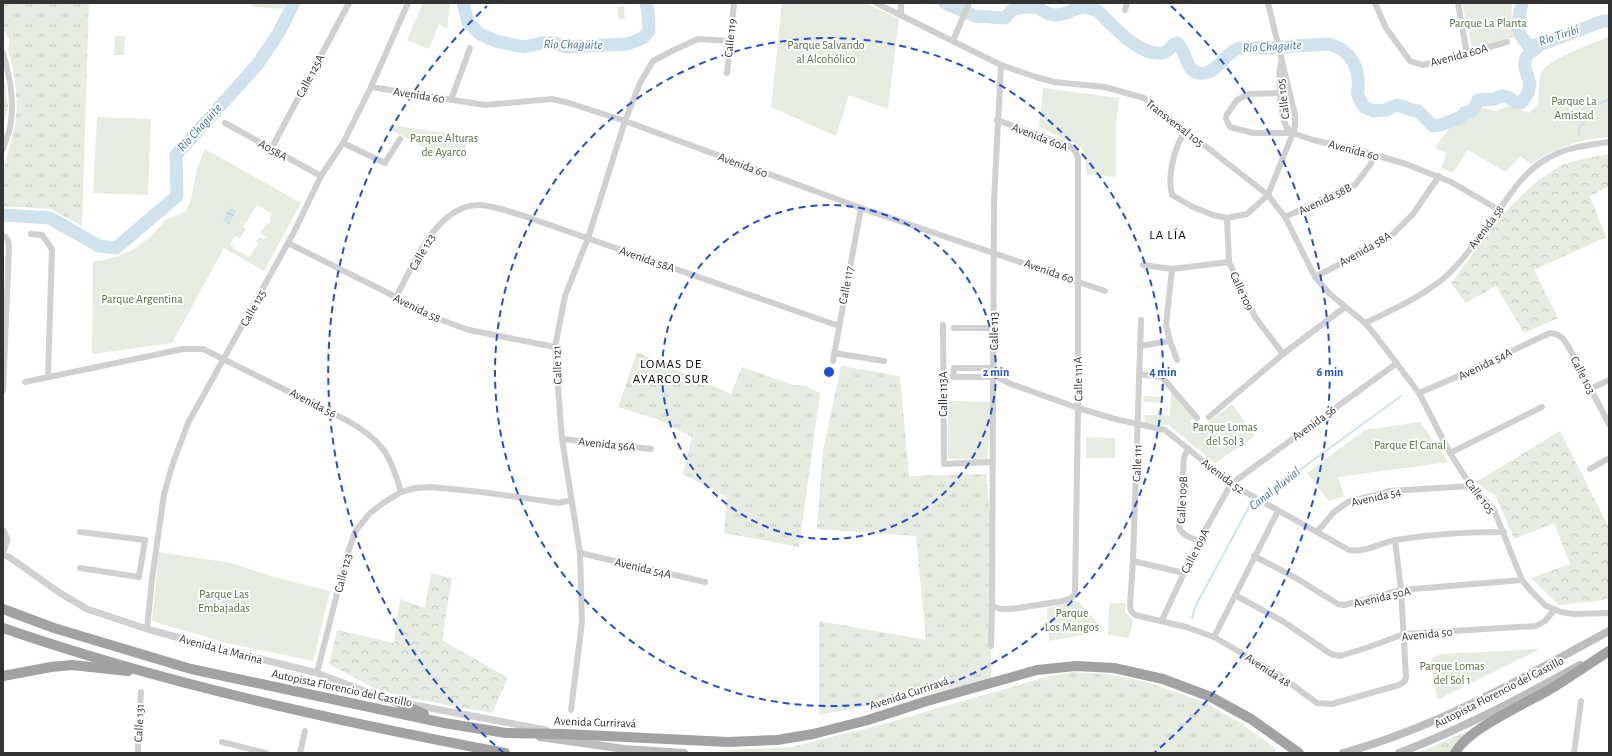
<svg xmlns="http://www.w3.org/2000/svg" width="1612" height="756" font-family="'Alegreya Sans',sans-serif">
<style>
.grass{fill:url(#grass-tufts)}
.forest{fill:url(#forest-crowns)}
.green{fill:#e6ecdf;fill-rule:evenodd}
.water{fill:url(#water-waves)}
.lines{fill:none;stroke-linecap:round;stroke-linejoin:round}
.stream{stroke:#cfe2ee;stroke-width:2}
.river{stroke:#cfe2ee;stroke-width:13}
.minor{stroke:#d0d0d0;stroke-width:6}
.tertiary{stroke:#d0d0d0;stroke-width:7}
.secondary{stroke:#bdbdbd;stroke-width:8}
.trunk{stroke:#a2a2a2;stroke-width:10}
.ring{fill:none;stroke:#1d4ed8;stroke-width:2;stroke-dasharray:7 5}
.labels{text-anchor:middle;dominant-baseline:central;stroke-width:4;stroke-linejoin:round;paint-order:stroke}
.park-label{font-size:12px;fill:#56703f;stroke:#fff}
.street-label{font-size:12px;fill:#333;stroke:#fff}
.water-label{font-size:13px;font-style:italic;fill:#3f7597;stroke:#fff}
.neighbourhood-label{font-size:13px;letter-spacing:1px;fill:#000;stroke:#fff}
.centre{fill:#1d4ed8;stroke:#fff;stroke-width:2}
.ring-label{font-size:12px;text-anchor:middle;font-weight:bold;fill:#1d4ed8;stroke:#fff;stroke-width:4;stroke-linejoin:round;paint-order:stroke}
</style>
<defs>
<pattern id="grass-tufts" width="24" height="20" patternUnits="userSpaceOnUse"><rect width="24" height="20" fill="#e6ecdf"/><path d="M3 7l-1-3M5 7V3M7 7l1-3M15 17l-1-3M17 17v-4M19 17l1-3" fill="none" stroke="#c6cbc0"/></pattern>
<pattern id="forest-crowns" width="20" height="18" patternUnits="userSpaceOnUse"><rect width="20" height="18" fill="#e6ecdf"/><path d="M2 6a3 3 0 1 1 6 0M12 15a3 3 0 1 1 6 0" fill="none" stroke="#c6cbc0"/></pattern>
<pattern id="water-waves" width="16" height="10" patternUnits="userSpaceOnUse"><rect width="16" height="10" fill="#cfe2ee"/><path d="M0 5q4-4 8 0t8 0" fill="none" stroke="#b2c2cd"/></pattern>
</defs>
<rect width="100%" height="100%" fill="#fff"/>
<!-- grass -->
<g class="grass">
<path d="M3,3H89L82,226L51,209L3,206V172L15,125L17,108L15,79L8,49L10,40L3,30Z"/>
<path d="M4,76L8,106L3,127V77Z"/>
<path d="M637,352L731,394L742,367L793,385L806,386L820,393L799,547L724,533L727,497L683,474L692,437L657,419L618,407Z"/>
<path d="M841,366L900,376L909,476L986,474L992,538L991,682L819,715V621L926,640L916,536L817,529L823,450Z"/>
<path d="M1072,672L1107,674L1147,682L1206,703L1239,722L1274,747L1276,753H761L713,751L792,747L880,725L1046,677Z"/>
<path d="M1470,730L1453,746L1450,753H1417Z"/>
</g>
<!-- forest -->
<g class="forest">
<path d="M1609,154V186L1590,196L1606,237L1534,270L1558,318L1524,333L1496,286L1466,303L1451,283C1482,242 1513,193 1559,167C1568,161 1597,156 1609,154Z"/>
<path d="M1560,431L1609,528V598L1598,601L1559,605L1531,578L1570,564L1554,523L1514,539L1496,496L1476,482Z"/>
<path d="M431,573L452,578L442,640L508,678L492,713L400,696L372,687L329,664L337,630L394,643L400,599L425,608Z"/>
</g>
<!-- green -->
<g class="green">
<path d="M250,3H286L283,9L253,7Z"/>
<path d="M423,3H450L447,29L439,24L429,49L407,40Z"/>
<path d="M782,3H866L899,19L888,109L849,95L836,136L771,107Z"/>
<path d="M1462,3H1512L1511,23L1515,37L1472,48Z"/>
<path d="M624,6L625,18L619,19L617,7Z"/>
<path d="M115,36H125L124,55H114Z"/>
<path d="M1609,37V137C1583,138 1553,149 1531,164L1520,156L1506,172L1468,150L1453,173L1441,168L1447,153L1435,148L1452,124L1473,116L1483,108L1496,111L1509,106L1529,113L1538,104C1539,98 1539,77 1541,73C1546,60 1595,42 1609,37Z"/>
<path d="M1043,88L1119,98L1116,124V177L1087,174C1086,163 1087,154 1080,146L1039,127Z"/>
<path d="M97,117L151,119L148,195L93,193Z"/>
<path d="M389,125L468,136L465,151L443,158L388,128Z"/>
<path d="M205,149L301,203L264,271L224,248L172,343L92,354L93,262L116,257L134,249L150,237L167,219L185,212L191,200L197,168ZM257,205L272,214L269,219L271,220L269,224L267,223L260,233L266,237L264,239L259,237L256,242L259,243L249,257L233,248L234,246L230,244L235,236L240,238L246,229L243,227Z"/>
<path d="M1171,392L1193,418L1190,421L1198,430L1232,404L1255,436L1215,463L1169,425L1145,423L1144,415H1157L1158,410H1162V415L1170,416Z"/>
<path d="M1144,396L1163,397L1162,403L1143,402Z"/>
<path d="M948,401L993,402L987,460L948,459Z"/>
<path d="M1420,422L1448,462L1338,477L1344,496L1329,501L1307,473L1365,430Z"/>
<path d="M1086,437L1115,438V458H1086Z"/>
<path d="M159,552L231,563L274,577L330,591L313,661L227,643L152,621Z"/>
<path d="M1078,601L1105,631L1049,641L1047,608Z"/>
<path d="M1109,603H1125V612L1133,619L1129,638L1108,635Z"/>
<path d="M1540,649L1451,693L1437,700L1431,658L1442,654Z"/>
</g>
<!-- water -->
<path class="water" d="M230,207L236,211L229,224L223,221Z"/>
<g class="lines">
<!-- stream -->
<g class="stream">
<path d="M1579,136V127L1585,122L1586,114L1592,108L1609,99"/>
<path d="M1192,618L1195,607L1249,507L1401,396"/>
</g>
<!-- river -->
<g class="river">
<path d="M463,3L468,22L480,34L496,41L524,47L541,43H555L565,47L627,44L643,38L649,31L648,12L646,3"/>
<path d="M945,3L975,16L1005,18C1007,16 1009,13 1011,11C1016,7 1033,6 1038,8C1044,11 1048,15 1055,15C1071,16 1078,0 1099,12C1113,26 1140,57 1163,53C1169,52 1170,45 1177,43C1187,51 1185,71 1199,73C1216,76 1224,54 1237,49C1248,45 1259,49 1270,48C1290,46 1309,45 1329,44C1346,49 1357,61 1358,80C1359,85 1357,91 1358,95C1359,99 1362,103 1364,107L1374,111L1386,110L1397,105L1404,107L1411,110L1418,111L1433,126C1444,126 1451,119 1461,118L1464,113C1473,112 1475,108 1478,100L1495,99L1501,96L1508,97L1515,102L1521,103C1541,80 1519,74 1526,58C1528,53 1535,49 1540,45"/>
<path d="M1522,3C1518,21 1514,30 1528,45H1540L1603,21H1609"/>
<path d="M3,215L50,218L99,246L116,248L177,196L176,155L257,65L278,34L294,3"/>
</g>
<!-- minor -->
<g class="minor">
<path d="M876,3L1001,65L1036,77L1054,82L1105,87L1144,98L1268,195L1285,217L1315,277L1330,294L1365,323L1376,336L1419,393L1450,453L1471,486L1485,500L1494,510L1522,580L1531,591L1546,606L1561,612L1574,614L1609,613"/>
<path d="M1375,3L1386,28L1410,61L1423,65L1507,42"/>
<path d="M1458,3L1467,54"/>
<path d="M1125,10L1127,3"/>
<path d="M901,15V3"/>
<path d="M953,41L969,3"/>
<path d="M3,53C10,76 15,103 10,128C8,135 5,142 3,149"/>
<path d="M1281,62C1278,76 1280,113 1286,126C1287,129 1290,131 1293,133"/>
<path d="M727,73L734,3"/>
<path d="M371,87L485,105L552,99L569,103L625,121L861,208L1105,291"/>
<path d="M1281,93L1249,94L1237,100L1227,114L1226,119L1230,127L1253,133H1293L1313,140L1358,150L1406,164L1451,182L1499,210"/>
<path d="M451,100L470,48"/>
<path d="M225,123L321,176"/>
<path d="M1185,131C1174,149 1167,175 1172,195L1193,207L1213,215L1227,218L1247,214L1268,195L1293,133L1295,126V115L1268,3"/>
<path d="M343,143L385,163L400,139"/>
<path d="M271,149L349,3"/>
<path d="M1285,217L1355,185L1370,165L1375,156"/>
<path d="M1227,218L1229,262L1255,317L1283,354"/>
<path d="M31,234L42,235L52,249L48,376"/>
<path d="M3,236L6,237L8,241L9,247L3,390"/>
<path d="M288,243L396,297L425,314L469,330L555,347"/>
<path d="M1143,265L1172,269L1229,262"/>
<path d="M1172,269L1166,325L1170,341L1177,360"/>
<path d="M1315,277L1388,239L1413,214L1439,176"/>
<path d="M396,297C413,266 436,205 479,205C493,205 509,212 524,216L839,326"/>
<path d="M1141,320L1133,561L1130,606L1131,611L1135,615L1186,627L1214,637L1279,675L1317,703L1332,704L1399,685L1405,681L1406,677L1401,590L1395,540"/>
<path d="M1365,323C1392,310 1421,297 1444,278C1463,262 1486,229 1500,209C1513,189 1528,168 1550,157C1568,147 1589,145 1609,142"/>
<path d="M943,325L944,464L993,462"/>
<path d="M954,328H994"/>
<path d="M1140,346L1170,341"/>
<path d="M834,353L884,361"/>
<path d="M833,361L861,208"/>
<path d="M1139,374L1162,377L1197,418"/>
<path d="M994,375L1011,384L1078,408L1115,419L1165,430L1231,484L1349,550C1365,553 1380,543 1396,540C1431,534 1468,532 1504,532"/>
<path d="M994,377H953L954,368H994"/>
<path d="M25,382L183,349H203L348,421C383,441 390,454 401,492"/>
<path d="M1590,389L1609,380"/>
<path d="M1419,393L1454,378L1550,333C1560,334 1563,338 1568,346L1609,424"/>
<path d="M1209,417L1283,354L1345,307"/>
<path d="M562,439L651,449"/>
<path d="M1188,448L1184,458L1179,527C1182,536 1190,537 1199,541"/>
<path d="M1450,453L1542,407"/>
<path d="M1590,469L1609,458"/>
<path d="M1317,532L1334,512L1348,502L1390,491L1471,486"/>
<path d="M580,553L705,582"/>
<path d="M1254,556L1296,578L1338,604L1344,605L1401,590L1522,580"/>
<path d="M1133,561L1184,573"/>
<path d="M80,568L139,577L145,540L80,532"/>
<path d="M1235,595L1284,622L1331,654L1340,656L1369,647L1404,634L1536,626L1545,621L1554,610"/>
<path d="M992,606L1001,609H1012L1063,601L1071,598L1075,594L1078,408V159L1076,152L1071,147L997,120"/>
<path d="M1162,620L1199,541L1231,484L1397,363"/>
<path d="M147,629L152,579L164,494L173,463L188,423L294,232L321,176L343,143L371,87L408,3"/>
<path d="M1214,637L1278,511"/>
<path d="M991,646L992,606L994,201L1001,65"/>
<path d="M317,673L346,558L355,532L369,514L383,503L401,492L416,488L431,487L481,492L559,503L571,500"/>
<path d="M571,710L582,622L580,553L562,439L555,347L565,296L588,238L625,121L640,83L653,61L674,50L698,39L729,41"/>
<path d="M222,742L266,753"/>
<path d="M138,753V734L141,692"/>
<path d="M300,753L305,731"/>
<path d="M1574,753L1581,701"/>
</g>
<!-- tertiary -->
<g class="tertiary">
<path d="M3,531L7,540L3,551"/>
<path d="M3,555L9,557L60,593L87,609L147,629L220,649L317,673L372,694L398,702"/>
<path d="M409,704L546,730"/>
</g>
<!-- secondary -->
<g class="secondary">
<path d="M540,737L625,749L684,753"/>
<path d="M1343,753C1438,727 1523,678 1609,631"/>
<path d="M1399,753C1462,729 1520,698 1580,665"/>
</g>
<!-- trunk -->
<g class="trunk">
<path d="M3,609L54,628L191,669L444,723L506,733L564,734L728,742L777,740L813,734L868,720L927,701L1037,670L1076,666L1114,668L1163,679L1211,697L1251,719L1299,753"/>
<path d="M3,628C165,684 337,721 505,753"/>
<path d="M3,676L51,667L72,665L128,671"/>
<path d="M395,701L424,714"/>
<path d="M1455,753C1469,727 1531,702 1557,685C1575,674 1592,662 1609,651"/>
</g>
</g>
<!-- distance rings -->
<g class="ring">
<circle cx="829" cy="372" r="167"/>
<circle cx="829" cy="372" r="334"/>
<path d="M504 753A501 501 0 0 1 487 6M1171 6A501 501 0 0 1 1154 753"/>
</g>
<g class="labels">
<!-- park labels -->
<g class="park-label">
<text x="1488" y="23">Parque La Planta</text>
<text x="826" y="45">Parque Salvando<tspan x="826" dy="14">al Alcohólico</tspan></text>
<text x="1574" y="101">Parque La<tspan x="1574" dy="14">Amistad</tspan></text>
<text x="444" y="138">Parque Alturas<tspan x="444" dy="14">de Ayarco</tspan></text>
<text x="142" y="299">Parque Argentina</text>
<text x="1225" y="427">Parque Lomas<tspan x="1225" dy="14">del Sol 3</tspan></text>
<text x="1410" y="445">Parque El Canal</text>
<text x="224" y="594">Parque Las<tspan x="224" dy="14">Embajadas</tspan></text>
<text x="1072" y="613">Parque<tspan x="1072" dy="14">Los Mangos</tspan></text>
<text x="1452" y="666">Parque Lomas<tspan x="1452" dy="14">del Sol 1</tspan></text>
</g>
<!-- street labels -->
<g class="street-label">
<text transform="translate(730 38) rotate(-84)">Calle 119</text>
<text transform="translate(1459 55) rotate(-15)">Avenida 60A</text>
<text transform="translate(310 76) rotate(-62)">Calle 125A</text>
<text transform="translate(419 95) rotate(9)">Avenida 60</text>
<text transform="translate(1283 99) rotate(-97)">Calle 105</text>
<text transform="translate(1175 123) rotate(38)">Transversal 105</text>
<text transform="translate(1040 137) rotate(21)">Avenida 60A</text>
<text transform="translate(273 150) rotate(29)">A058A</text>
<text transform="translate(1354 150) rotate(15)">Avenida 60</text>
<text transform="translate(743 165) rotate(20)">Avenida 60</text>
<text transform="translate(1325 199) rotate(-26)">Avenida 58B</text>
<text transform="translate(1486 227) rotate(-53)">Avenida 58</text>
<text transform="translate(1365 249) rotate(-30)">Avenida 58A</text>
<text transform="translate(422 252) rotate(-60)">Calle 123</text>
<text transform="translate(647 259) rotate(19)">Avenida 58A</text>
<text transform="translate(1049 271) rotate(19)">Avenida 60</text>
<text transform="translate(846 285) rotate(-79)">Calle 117</text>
<text transform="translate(1242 291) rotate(65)">Calle 109</text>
<text transform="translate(253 308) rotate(-61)">Calle 125</text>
<text transform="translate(417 308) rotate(26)">Avenida 58</text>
<text transform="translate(994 331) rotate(-90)">Calle 113</text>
<text transform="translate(1485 364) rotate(-26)">Avenida 54A</text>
<text transform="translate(557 365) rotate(-92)">Calle 121</text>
<text transform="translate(1583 375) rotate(63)">Calle 103</text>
<text transform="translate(1078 379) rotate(-91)">Calle 111A</text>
<text transform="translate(943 394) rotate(-90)">Calle 113A</text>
<text transform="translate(313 403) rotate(27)">Avenida 56</text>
<text transform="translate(1314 423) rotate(-36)">Avenida 56</text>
<text transform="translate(607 444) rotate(6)">Avenida 56A</text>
<text transform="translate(1137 463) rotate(-88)">Calle 111</text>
<text transform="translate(1223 476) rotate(37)">Avenida 52</text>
<text transform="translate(1480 496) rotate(52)">Calle 105</text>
<text transform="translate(1376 497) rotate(-13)">Avenida 54</text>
<text transform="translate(1182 500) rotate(-87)">Calle 109B</text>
<text transform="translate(1195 551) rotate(-63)">Calle 109A</text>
<text transform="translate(643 568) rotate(13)">Avenida 54A</text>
<text transform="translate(343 573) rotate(-75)">Calle 123</text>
<text transform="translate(1382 597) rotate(-13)">Avenida 50A</text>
<text transform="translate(1427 634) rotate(-6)">Avenida 50</text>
<text transform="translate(221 649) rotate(15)">Avenida La Marina</text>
<text transform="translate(1268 670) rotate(33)">Avenida 48</text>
<text transform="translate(342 688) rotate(12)">Autopista Florencio del Castillo</text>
<text transform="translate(1499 692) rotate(-27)">Autopista Florencio del Castillo</text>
<text transform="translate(909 693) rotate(-18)">Avenida Curriravá</text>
<text transform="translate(595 722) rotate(2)">Avenida Curriravá</text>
<text transform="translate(139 723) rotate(-87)">Calle 131</text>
</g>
<!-- water labels -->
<g class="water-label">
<text transform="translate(1559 36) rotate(-18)">Río Tiribí</text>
<text transform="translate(573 45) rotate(1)">Río Chagüite</text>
<text transform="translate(1272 47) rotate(-3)">Río Chagüite</text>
<text transform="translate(200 128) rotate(-48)">Río Chagüite</text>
<text transform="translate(1275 489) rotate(-38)">Canal pluvial</text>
</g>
<!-- neighbourhood labels -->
<g class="neighbourhood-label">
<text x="1168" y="235">LA LÍA</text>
<text x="671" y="364">LOMAS DE<tspan x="671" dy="15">AYARCO SUR</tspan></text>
</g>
</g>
<circle cx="829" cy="372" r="6" class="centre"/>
<g class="ring-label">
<text x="996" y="376">2 min</text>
<text x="1163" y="376">4 min</text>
<text x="1330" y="376">6 min</text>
</g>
<!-- border -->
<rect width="1612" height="756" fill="none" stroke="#333333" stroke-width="8"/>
</svg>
